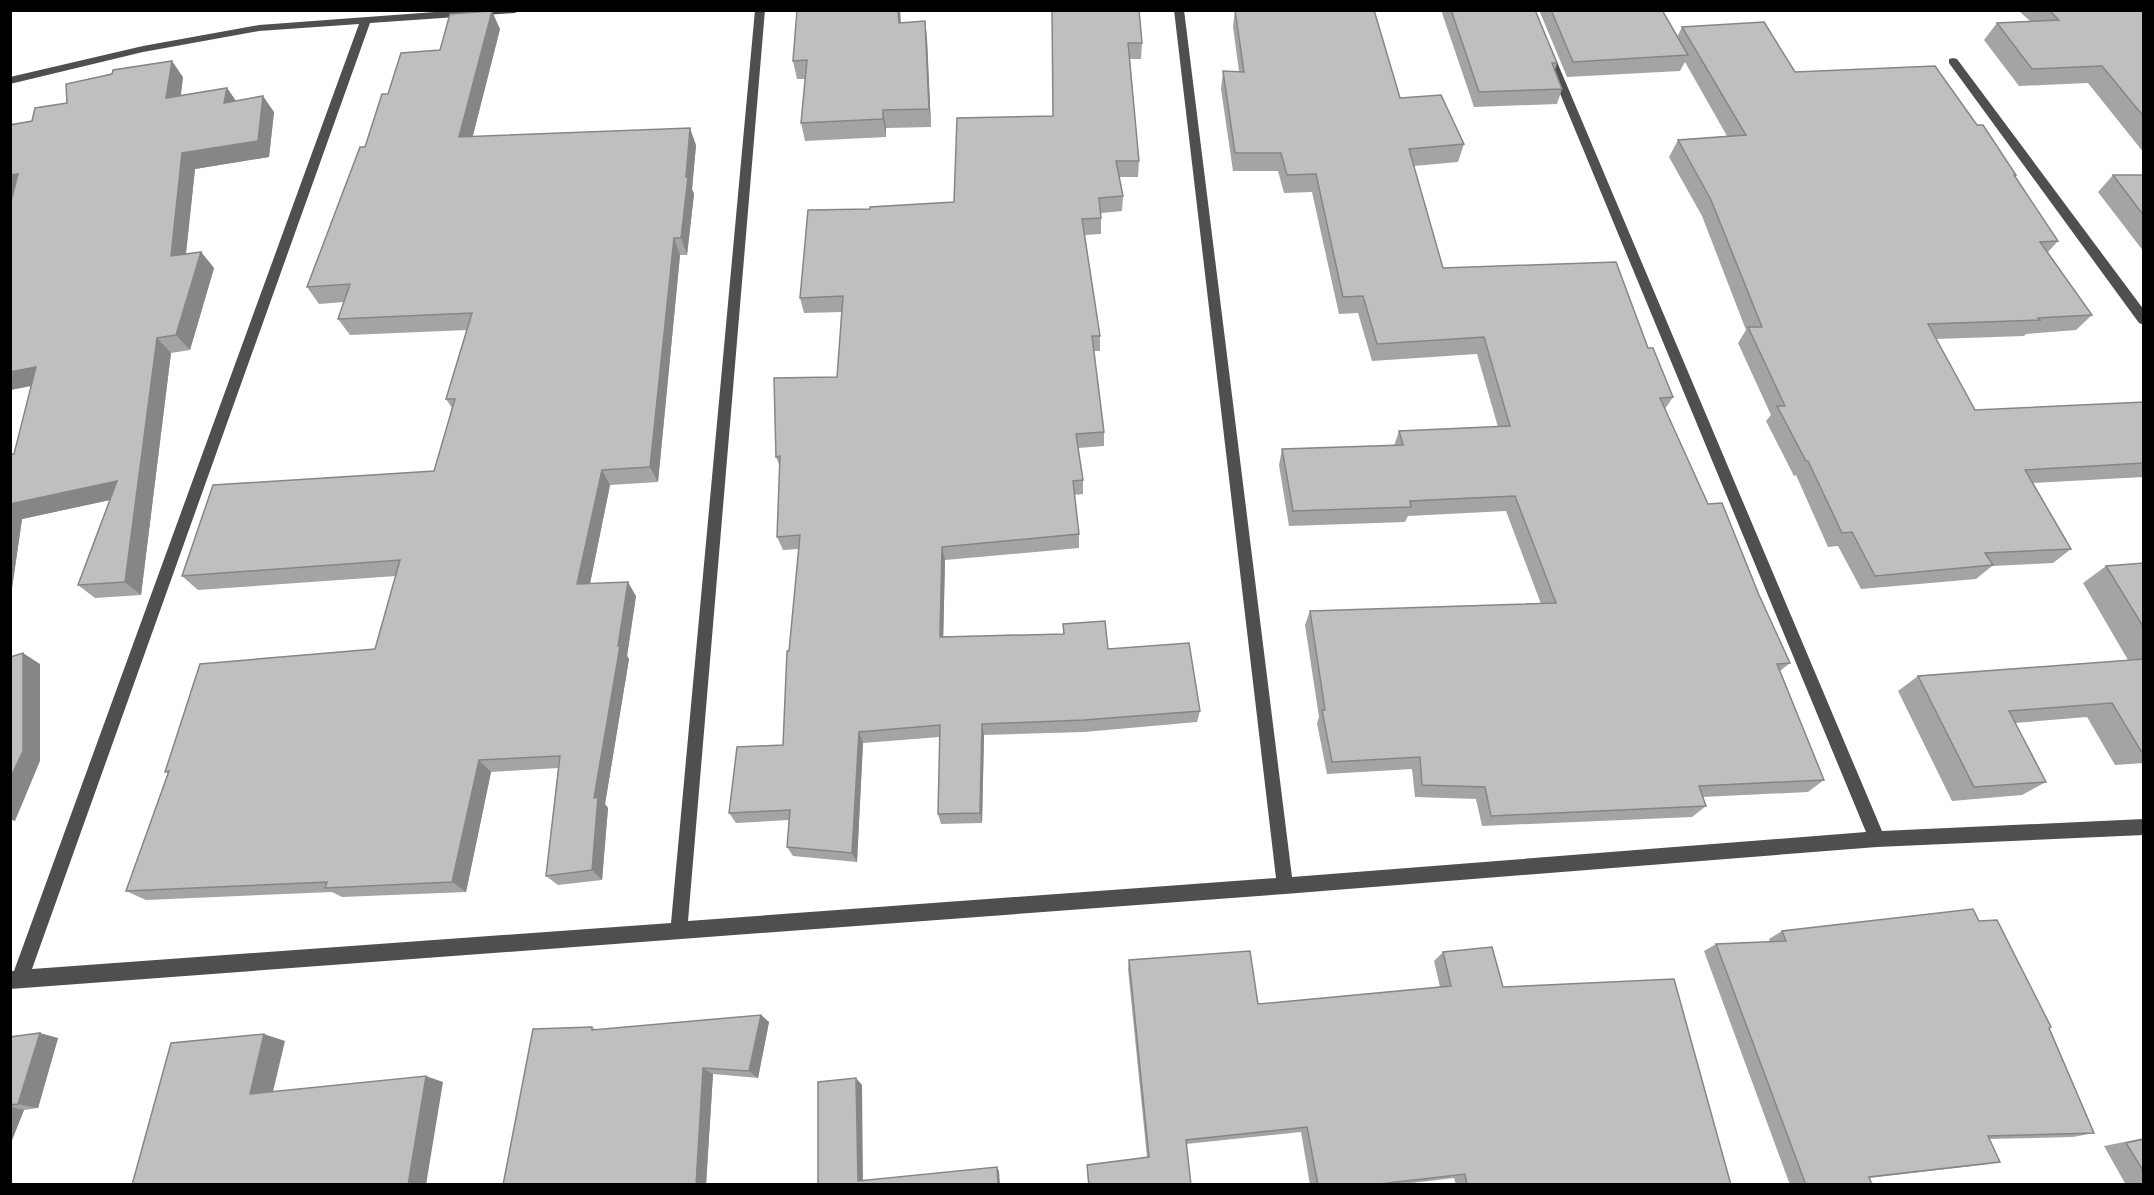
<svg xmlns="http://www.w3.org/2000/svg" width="2154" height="1195" font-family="Arial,sans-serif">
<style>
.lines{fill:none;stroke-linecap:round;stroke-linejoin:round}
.minor{fill:#4f4f4f;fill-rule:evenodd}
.wall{fill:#a4a4a4}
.shaded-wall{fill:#868686}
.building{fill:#bfbfbf;stroke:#868686;stroke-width:1.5}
</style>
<rect width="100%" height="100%" fill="#fff"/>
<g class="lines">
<!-- minor -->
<g class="minor">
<path d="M462,10H520L515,13L370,23L32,969L671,923L755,10H765L688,921L1276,878L1174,10H1184L1292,877L1866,832L1542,50L1547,47L1552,50L1882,831L2144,819V835L1877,847L1285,894L10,989V971H14L359,24L259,31L143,52L10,84V77L143,46L259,25Z"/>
<path d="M1953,58L1957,59L2144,310V325L2139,323L1949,63V59Z"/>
</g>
</g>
<!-- wall -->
<g class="wall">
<path d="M797,10H900L901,23L925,21L927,39L931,127L886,128V137L805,141L801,123L805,79H797L793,61Z"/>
<path d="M1052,10L1142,43L1141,59H1130L1139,161L1138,177H1119L1123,196L1122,211L1101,213V234L1085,235L1100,336V351H1094L1104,432V446L1078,448L1083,480V494L1074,495L1079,534V548L945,560L943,637L1063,634V624L1108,649L1200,711L1197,722L1084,732L984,735L982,823L941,824L938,814L940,737L863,743L857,862L793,856L787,847L789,820L736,823L729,813L783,745L789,651L799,549L783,550L777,537L780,467L776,457L837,377L842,312L804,313L800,298L870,209L954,202L1053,116Z"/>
<path d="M1235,10H1374L1400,98L1464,144L1458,162L1414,166L1443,268L1648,348L1673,397L1665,409L1708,504L1759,595L1790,663L1780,671L1824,780L1808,792L1702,797L1706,806L1692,817L1482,826L1476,799L1415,797L1412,769L1327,774L1317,723L1319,717L1305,625L1310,611L1541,604L1506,511L1408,516L1405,522L1289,526L1279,465L1282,449L1394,446L1399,431L1498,427L1477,354L1372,361L1358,313L1339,314L1312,192L1284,193L1278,171H1233L1221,89L1223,71H1239L1233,27Z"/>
<path d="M1441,10H1535L1557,63L1555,70L1562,89L1557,104L1474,107Z"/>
<path d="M1539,10H1662L1677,37L1682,27L1795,72L1977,125L2016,175L2015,176L2058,241L2048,252L2092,315L2076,330L2026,334L2024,336L1936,339L1975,410L2144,402V477L2033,483L2071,549L2053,563L1992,566L1976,579L1861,589L1838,546L1828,547L1796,475L1794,476L1766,421L1771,415L1738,343L1746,330L1702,216L1669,157L1678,140L1727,136L1685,62L1680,71L1567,77Z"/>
<path d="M2018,10H2144V153L2088,83L2019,86L1984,40L1997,23L2030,21Z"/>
<path d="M500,29L473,136L696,145L692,189L694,194L687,255H680L658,482L610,485L590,584L636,596L627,656L629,659L605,804L608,808L602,880L558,885L546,876L558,768L491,772L466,892L342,897L332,892L146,900L126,891L168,773L165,772L375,649L396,576L198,590L182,576L434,471L452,408L446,399L467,330L350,335L338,319L344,302L319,304L307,287L365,147L388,94L440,50Z"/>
<path d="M183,77L181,95L227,88L236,101L274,112L269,157L195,169L186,254L201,252L214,268L190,350L171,353L141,595L95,598L78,585L110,500L22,519L12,588L14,454L31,386L10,390L13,193L10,194V125L32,121L67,103Z"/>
<path d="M2113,175H2144V252L2098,192Z"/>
<path d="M2144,563V763L2115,765L2087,717L2015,723L2046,782L2022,795L1952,801L1898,691L1918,676L2128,660L2083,583L2106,566Z"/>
<path d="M1979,921L2049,1028L2094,1133L2073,1137L1989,1139L2000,1162L1981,1165L1869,1178L1872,1185H1790L1704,951L1716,944L1770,942L1769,939L1782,931Z"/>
<path d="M1443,952L1503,987L1731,1185H1456L1454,1178L1395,1185H1310L1301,1132L1186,1144L1191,1185H1088L1087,1165L1147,1157L1128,969L1129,960L1258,1004L1440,987L1434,961Z"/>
<path d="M761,1015L769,1022L758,1078L713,1074L706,1185L592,1027L597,1030Z"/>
<path d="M10,1037L58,1038L38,1108L24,1110L10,1145Z"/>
<path d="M2144,1138V1185H2126L2104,1146Z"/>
</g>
<!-- shaded-wall -->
<g class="shaded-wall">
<path d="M898,10H900L901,41L899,23Z"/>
<path d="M492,11L500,29L468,154L459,137Z"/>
<path d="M925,21L927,39L931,127L929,109Z"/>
<path d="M172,61L183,77L178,114L166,98Z"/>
<path d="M227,88L238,104L224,103Z"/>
<path d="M263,96L274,112L269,157L195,169L184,271L171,256L182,153Z"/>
<path d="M883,110L886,128V137L883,119Z"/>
<path d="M690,128L696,145L692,189L694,194L687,255L681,238Z"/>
<path d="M18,174L33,190L10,194V175Z"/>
<path d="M674,238L680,255L658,482L650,467Z"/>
<path d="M201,252L214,268L190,350L176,335Z"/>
<path d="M157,338L171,353L141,595L125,582Z"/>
<path d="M36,367L52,382L10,390V372Z"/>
<path d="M602,470L610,485L587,598L577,584Z"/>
<path d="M117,481L133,495L22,519L12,588H10V504Z"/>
<path d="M942,547L945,560L943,649L940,637Z"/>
<path d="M628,582L636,596L627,656L629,659L605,804L608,808L602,880L592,870L594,798Z"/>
<path d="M23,653L40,664V761L15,821L10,819V779Z"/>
<path d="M982,724L984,735L982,823L980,813Z"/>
<path d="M859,732L863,743L857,862L852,853Z"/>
<path d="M479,760L491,772L466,892L452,882Z"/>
<path d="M761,1015L769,1022L758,1078L749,1071Z"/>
<path d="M40,1033L58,1038L38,1108L18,1104Z"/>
<path d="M264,1034L285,1041L271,1100L250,1094Z"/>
<path d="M703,1068L713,1074L706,1185H696Z"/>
<path d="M426,1076L443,1082L426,1185H408Z"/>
<path d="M856,1078L862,1085L863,1185L858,1181Z"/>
<path d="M10,1107L24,1110L10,1145Z"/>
<path d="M997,1167L999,1171L1000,1185H998Z"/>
</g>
<!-- building -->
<g class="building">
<path d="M797,10H898L899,23L925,21L929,109L883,110V119L801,123L807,60L793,61Z"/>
<path d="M1052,10H1139L1142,43H1128L1139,161H1116L1123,196L1099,198L1101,218L1082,219L1100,336H1092L1104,432L1076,434L1083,480L1073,481L1079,534L942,547L940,637L1064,634L1063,624L1105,621L1108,649L1189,643L1200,711L1084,720L982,724L980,813L938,814L940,725L859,732L852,853L787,847L790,810L729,813L737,747L783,745L787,651H789L800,535L777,537L780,456L776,457L774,378L837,377L843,296L800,298L808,210L870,209V207L954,202L957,118L1053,116Z"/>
<path d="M1235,10H1374L1400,98L1441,95L1464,144L1409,149L1443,268L1616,262L1648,348H1653L1673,397L1660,398L1708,504L1722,503L1759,595L1790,663L1777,664L1824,780L1699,786L1706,806L1491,816L1485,787L1422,785L1420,757L1332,762L1322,710H1325L1310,611L1556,603L1515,496L1410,501L1411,507L1293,511L1282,449L1403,445L1399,431L1510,426L1484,337L1377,344L1363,296L1343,297L1316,174L1287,175L1281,153H1235L1223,71L1244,72Z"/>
<path d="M1451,10H1535L1557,63H1552L1562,89L1479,92Z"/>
<path d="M1551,10H1662L1688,55L1573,62Z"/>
<path d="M2049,10H2144V117L2102,66L2032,69L1997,23L2059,20Z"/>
<path d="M492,11L459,137L690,128L686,177H688L681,238H674L650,467L602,470L577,584L628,582L618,646H620L594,798L598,797L592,870L546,876L560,756L479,760L452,882L325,888L327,882L126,891L169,771L165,772L200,664L375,649L400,560L182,576L213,485L434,471L455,399H446L472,313L338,319L350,284L307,287L360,147H365L382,94H388L401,53L440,50L450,14Z"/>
<path d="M1764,22L1795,72L1935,66L1977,125H1983L2016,175H2014L2058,241L2040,242L2092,315L2038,318L2040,320L1928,324L1975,410L2144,402V463L2025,470L2071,549L1985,553L1993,565L1875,576L1852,532L1842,533L1808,461H1806L1777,406H1785L1748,327H1762L1711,200L1678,140L1746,135L1682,27Z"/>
<path d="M172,61L166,98L227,88L224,103L263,96L258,141L182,153L171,256L201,252L176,335L157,338L125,582L78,585L117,481L10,504V455L14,454L36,367L10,372V205L18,174L10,175V125L32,121L35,108L67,103L66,84L112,74L113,70Z"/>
<path d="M2113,175H2144V216Z"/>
<path d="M2144,563V628L2106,566Z"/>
<path d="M23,653V751L10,779V657Z"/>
<path d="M2144,659V751H2141L2112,703L2009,711L2046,782L1974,787L1918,676Z"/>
<path d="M1973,909L1979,921L1997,920L2051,1027L2049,1028L2094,1133L1988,1136L2000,1162L1869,1177L1872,1185H1806L1716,944L1786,941L1782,931Z"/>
<path d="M1492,947L1503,987L1674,979L1731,1185H1467L1465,1174L1371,1185H1318L1307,1127L1186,1140L1191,1185H1089L1087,1165L1149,1157L1129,960L1250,951L1258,1004L1451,986L1443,952Z"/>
<path d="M761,1015L749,1071L703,1068L696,1185H503L533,1029L592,1027V1030Z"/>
<path d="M40,1033L18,1104L10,1105V1037Z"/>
<path d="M264,1034L250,1094L426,1076L408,1185H132L171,1043Z"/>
<path d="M856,1078L858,1181L997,1167L998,1185H818V1082Z"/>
<path d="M2144,1139V1172L2126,1143Z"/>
</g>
<!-- border -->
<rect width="2154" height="1195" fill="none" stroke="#000000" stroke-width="24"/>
</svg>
